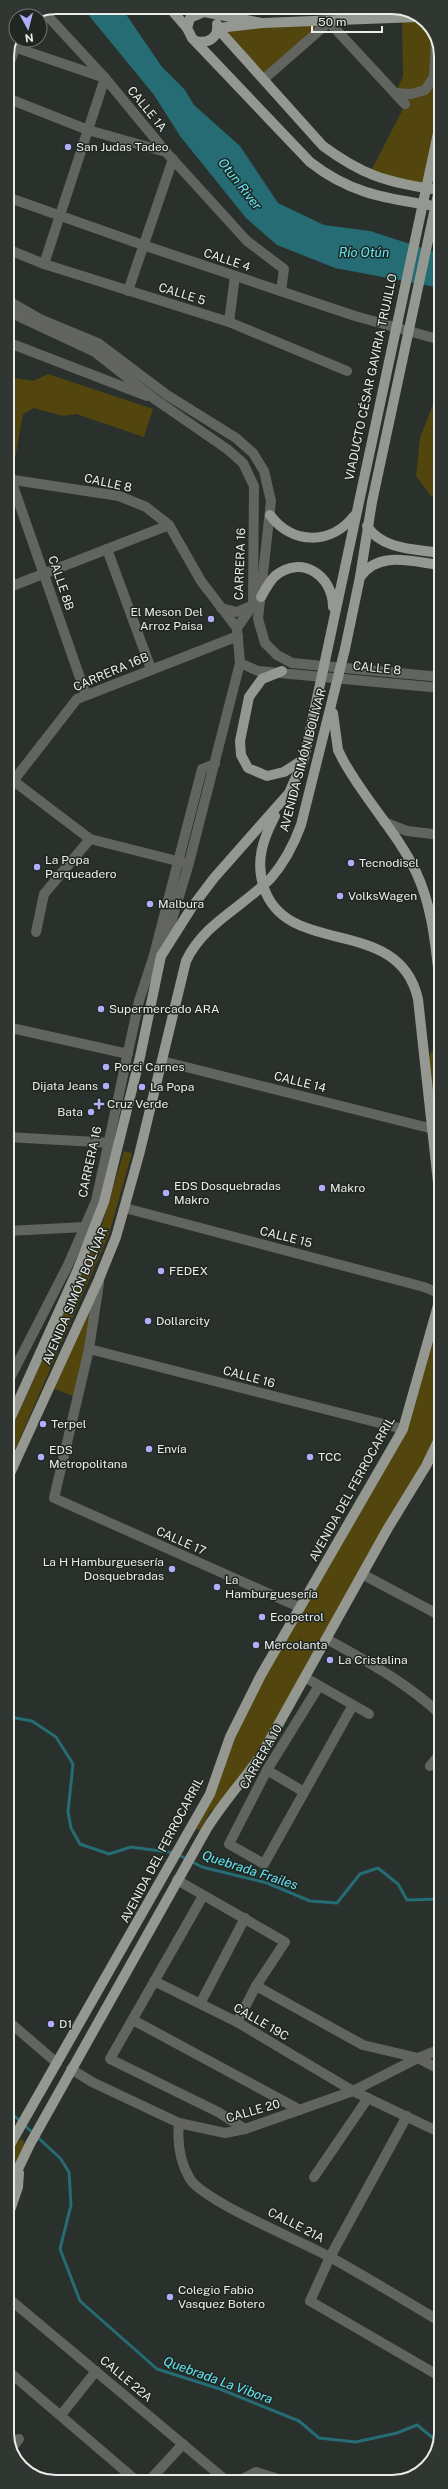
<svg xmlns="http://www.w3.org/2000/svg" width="448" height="2489" font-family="'Public Sans',sans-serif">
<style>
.green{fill:#52460e}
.water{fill:#256c74}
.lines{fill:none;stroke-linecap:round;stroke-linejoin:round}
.stream{stroke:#256c74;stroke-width:3}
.minor{stroke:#626460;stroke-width:10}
.major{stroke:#959891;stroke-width:10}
.poi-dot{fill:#b2adf9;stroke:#202621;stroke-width:1.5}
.labels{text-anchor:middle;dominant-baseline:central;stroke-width:3;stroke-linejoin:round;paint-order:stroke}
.street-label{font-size:12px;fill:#eaeeeb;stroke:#202621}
.poi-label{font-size:12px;fill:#eaeeeb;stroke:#202621;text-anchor:start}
.water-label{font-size:13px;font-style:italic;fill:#62e7f6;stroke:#202621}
.rim{fill:none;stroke:#eaeeeb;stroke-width:2}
</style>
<rect width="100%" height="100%" fill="#2a302b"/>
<!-- green -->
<g class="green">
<path d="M402,17H417L426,21L441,49V191L369,175L410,95L395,93L403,77Z"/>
<path d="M329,22L264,79L218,28Z"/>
<path d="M439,352L441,353V496H431L416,476L420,438L439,389Z"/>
<path d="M48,374L153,409L144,437L76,414L63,416L34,408L23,414L12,475L7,474V388L9,377L33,381Z"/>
<path d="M441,1036V1210L425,1063Z"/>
<path d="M124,1151L132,1153L109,1234L7,1468V1439L100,1231Z"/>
<path d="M99,1279L78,1398L50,1387Z"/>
<path d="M441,1294V1435L263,1752L224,1801L210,1812L200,1830L196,1829L206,1809L230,1737L403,1429Z"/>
<path d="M21,2139L24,2141L23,2158L7,2219V2151Z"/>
</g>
<!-- water -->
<path class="water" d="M82,7H121L162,67L185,90L194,105L240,146L278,203L324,225L370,231L441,254V288L335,268L277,245L246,218L180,136L154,95Z"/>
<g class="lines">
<!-- stream -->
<g class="stream">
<path d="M7,1628V1662"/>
<path d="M7,1712L10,1717L32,1721L56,1737L73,1764L68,1812L71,1828L80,1844L109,1854L131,1847L175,1853L202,1867L267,1883L310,1901L337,1903L360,1874L378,1868L398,1884L407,1900L441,1899"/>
<path d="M7,2109L60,2158L69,2172L71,2205L60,2249L80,2301L157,2369L220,2389L299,2421L319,2438L356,2442L397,2433L417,2425L438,2442"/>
</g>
<!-- minor -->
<g class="minor">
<path d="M44,12L105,78L166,152L247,241L284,269L281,291"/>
<path d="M11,46L105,78L44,264"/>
<path d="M7,70L18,40"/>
<path d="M264,79L329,22L405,104"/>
<path d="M395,93L411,94L425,90L434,77L436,40"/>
<path d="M7,98L88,130L166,152"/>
<path d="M7,197L143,245L355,316L441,340"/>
<path d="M7,249L44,264L229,322L347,371"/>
<path d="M128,291L173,159"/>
<path d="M7,300L40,319L98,343L167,395L236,438L253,453L264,471L271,501L258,619L265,643L277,655L292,663L441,677"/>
<path d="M7,311L95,352L156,400L227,449L243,463L254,486L253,605L237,628L240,663L189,863L161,956L154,955"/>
<path d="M229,322L235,276"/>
<path d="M7,342L147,396"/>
<path d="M7,479L119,496L146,507L169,525L201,581L237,628"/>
<path d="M11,480L86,695"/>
<path d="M107,549L151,669"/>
<path d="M7,588L169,525"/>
<path d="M221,608L237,612L253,605"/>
<path d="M240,663L258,671L441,688"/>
<path d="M7,776L90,839L185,863"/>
<path d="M7,789L77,699L238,636"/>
<path d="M384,822L407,831L441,835"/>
<path d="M36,932L44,894L90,839"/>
<path d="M7,1027L128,1054"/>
<path d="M162,1061L433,1129"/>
<path d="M7,1137L113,1143"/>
<path d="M125,1208L424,1287L441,1294"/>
<path d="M7,1231L85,1227"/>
<path d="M99,1283L89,1349L54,1498L299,1607"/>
<path d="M89,1349L403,1429"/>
<path d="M7,1384L68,1265L96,1201L139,1001L154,955L202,769L215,764"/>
<path d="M362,1574L441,1616"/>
<path d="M327,1639C368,1662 407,1683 441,1715"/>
<path d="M306,1678L369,1714"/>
<path d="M319,1686L267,1770L229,1844L264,1864L353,1705"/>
<path d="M430,1766L441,1753"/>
<path d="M267,1770L304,1792"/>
<path d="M177,1880L285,1942L256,1986L237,2022"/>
<path d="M203,1896L110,2059L218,2112L245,2129"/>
<path d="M154,1981L237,2022L353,2091L441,2133"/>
<path d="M256,1986L363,2045L418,2058L441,2070"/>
<path d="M201,2002L245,1918"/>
<path d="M7,2020L57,2063"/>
<path d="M133,2020L300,2110"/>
<path d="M71,2069L92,2082L179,2123L225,2133L245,2129L353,2091L418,2058L441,2049"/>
<path d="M407,2116L330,2257L310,2301L441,2377"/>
<path d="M179,2123C177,2142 180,2162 190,2179C205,2202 301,2241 330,2257C368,2278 404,2300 441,2322"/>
<path d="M314,2177L368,2098"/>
<path d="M7,2297L228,2482"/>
<path d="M7,2370L138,2482"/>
<path d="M61,2415L96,2371"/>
<path d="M12,2448L19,2439"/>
<path d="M148,2482L183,2444"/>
<path d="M237,2482L256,2472L288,2482"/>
</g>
<!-- major -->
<g class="major">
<path d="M169,7L187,28"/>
<path d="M262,23L204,12L190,18L187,28L192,38L310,162C348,192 382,198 429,205"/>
<path d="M218,28L262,23L417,17"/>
<path d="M218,29L323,146C361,174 385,182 432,189"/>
<path d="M196,41C209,44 219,37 217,24"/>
<path d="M270,515C292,545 331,545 354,516"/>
<path d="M367,526C382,550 415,549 441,553"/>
<path d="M360,577C379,550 412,562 441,565"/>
<path d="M261,597C265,590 269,582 275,576C302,554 333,576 333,607"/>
<path d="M282,671L262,679L249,697L240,741L241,755L248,768L267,776L284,772L304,759"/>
<path d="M333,713L338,750L343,760C364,799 397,832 416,872C434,910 436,953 441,994"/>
<path d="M275,816C263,839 255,861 264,888C288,959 399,914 418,999L441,1210"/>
<path d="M441,1294L437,1309L441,1326"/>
<path d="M7,1426L78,1269L104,1202L140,1057L161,956L192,907L214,878L289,793L304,759L441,119"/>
<path d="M7,1480L99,1279L116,1237L139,1155L186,961C204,923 243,907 271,878C284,863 294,844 301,825L345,649L360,577L372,502L441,180"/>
<path d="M7,2150L210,1794L230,1737L261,1675L403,1429L437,1309"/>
<path d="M7,2192L30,2144L206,1830C223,1802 245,1779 263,1752L388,1528L426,1466L441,1435"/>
<path d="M7,2219L18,2187L19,2173"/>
</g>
</g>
<!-- markers -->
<g class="poi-dot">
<circle cx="68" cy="147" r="4"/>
<circle cx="211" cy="619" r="4"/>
<circle cx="351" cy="863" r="4"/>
<circle cx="37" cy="867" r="4"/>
<circle cx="340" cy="896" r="4"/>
<circle cx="150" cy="904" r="4"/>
<circle cx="101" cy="1009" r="4"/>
<circle cx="106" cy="1067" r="4"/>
<circle cx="106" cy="1086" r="4"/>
<circle cx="142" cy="1087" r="4"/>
<path d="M97 1098h4v4h4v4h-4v4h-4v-4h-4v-4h4z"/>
<circle cx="91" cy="1112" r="4"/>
<circle cx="322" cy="1188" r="4"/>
<circle cx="166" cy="1193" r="4"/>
<circle cx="161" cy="1271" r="4"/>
<circle cx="148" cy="1321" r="4"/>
<circle cx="43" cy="1424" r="4"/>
<circle cx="149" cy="1449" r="4"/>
<circle cx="41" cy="1457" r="4"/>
<circle cx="310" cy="1457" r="4"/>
<circle cx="172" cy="1569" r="4"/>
<circle cx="217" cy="1587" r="4"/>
<circle cx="262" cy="1617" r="4"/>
<circle cx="256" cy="1645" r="4"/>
<circle cx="330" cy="1660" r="4"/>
<circle cx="51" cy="2024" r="4"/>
<circle cx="170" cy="2297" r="4"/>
</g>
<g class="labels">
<!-- street labels -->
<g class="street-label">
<text transform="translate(147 109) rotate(51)">CALLE 1A</text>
<text transform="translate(227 260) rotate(18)">CALLE 4</text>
<text transform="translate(182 294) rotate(17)">CALLE 5</text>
<text transform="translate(371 377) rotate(-78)">VIADUCTO CÉSAR GAVIRIA TRUJILLO</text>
<text transform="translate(108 483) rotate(12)">CALLE 8</text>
<text transform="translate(240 564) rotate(-88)">CARRERA 16</text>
<text transform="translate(61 583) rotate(71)">CALLE 8B</text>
<text transform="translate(377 668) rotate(6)">CALLE 8</text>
<text transform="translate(111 672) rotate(-23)">CARRERA 16B</text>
<text transform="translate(303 760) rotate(-75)">AVENIDA SIMÓN BOLÍVAR</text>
<text transform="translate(300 1082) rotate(14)">CALLE 14</text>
<text transform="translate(90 1162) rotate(-78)">CARRERA 16</text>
<text transform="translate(286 1237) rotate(14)">CALLE 15</text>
<text transform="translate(75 1296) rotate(-67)">AVENIDA SIMÓN BOLÍVAR</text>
<text transform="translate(249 1377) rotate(15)">CALLE 16</text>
<text transform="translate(352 1489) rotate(-61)">AVENIDA DEL FERROCARRIL</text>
<text transform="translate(181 1541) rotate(24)">CALLE 17</text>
<text transform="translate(261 1757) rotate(-60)">CARRERA 10</text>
<text transform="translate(162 1850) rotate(-62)">AVENIDA DEL FERROCARRIL</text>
<text transform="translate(261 2022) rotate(30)">CALLE 19C</text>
<text transform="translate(253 2111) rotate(-16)">CALLE 20</text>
<text transform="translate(296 2225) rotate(27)">CALLE 21A</text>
<text transform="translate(126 2379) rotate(40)">CALLE 22A</text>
</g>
<!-- poi labels -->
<g class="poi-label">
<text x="76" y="147">San Judas Tadeo</text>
<text x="203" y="612" text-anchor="end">El Meson Del<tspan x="203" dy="14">Arroz Paisa</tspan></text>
<text x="45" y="860">La Popa<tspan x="45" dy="14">Parqueadero</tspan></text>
<text x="359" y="863">Tecnodisel</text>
<text x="348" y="896">VolksWagen</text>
<text x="158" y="904">Malbura</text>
<text x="109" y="1009">Supermercado ARA</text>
<text x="114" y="1067">Porci Carnes</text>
<text x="98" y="1086" text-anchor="end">Dijata Jeans</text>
<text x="150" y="1087">La Popa</text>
<text x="107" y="1104">Cruz Verde</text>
<text x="83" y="1112" text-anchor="end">Bata</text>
<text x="174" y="1186">EDS Dosquebradas<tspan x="174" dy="14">Makro</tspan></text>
<text x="330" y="1188">Makro</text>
<text x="169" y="1271">FEDEX</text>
<text x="156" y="1321">Dollarcity</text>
<text x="51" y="1424">Terpel</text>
<text x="157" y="1449">Envía</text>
<text x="49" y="1450">EDS<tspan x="49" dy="14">Metropolitana</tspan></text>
<text x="318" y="1457">TCC</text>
<text x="164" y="1562" text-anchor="end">La H Hamburguesería<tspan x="164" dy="14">Dosquebradas</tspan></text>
<text x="225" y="1580">La<tspan x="225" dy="14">Hamburguesería</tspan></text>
<text x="270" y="1617">Ecopetrol</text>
<text x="264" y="1645">Mercolanta</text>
<text x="338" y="1660">La Cristalina</text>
<text x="59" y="2024">D1</text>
<text x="178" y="2290">Colegio Fabio<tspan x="178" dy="14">Vasquez Botero</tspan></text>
</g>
<!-- water labels -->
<g class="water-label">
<text transform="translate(240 184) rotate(52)">Otun River</text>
<text x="364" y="252">Río Otún</text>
<text transform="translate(250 1870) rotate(18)">Quebrada Frailes</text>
<text transform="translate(218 2380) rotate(20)">Quebrada La Vibora</text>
</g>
</g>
<!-- crop -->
<path d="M0 0H448V2489H0ZM56 14H392A42 42 0 0 1 434 56V2433A42 42 0 0 1 392 2475H56A42 42 0 0 1 14 2433V56A42 42 0 0 1 56 14Z" fill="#303631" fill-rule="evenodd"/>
<path class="rim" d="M56 14H392A42 42 0 0 1 434 56V2433A42 42 0 0 1 392 2475H56A42 42 0 0 1 14 2433V56A42 42 0 0 1 56 14Z"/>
<!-- north arrow -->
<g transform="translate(28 28) rotate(173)"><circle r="19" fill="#202621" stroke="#717672"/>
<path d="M0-3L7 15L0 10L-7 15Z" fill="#b2adf9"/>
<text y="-6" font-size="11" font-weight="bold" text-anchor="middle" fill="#eaeeeb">N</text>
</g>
<!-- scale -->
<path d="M312 26v6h70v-6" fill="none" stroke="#eaeeeb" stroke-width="2"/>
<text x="318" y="26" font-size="12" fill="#eaeeeb" stroke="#202621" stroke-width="3" paint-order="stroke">50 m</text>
</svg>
